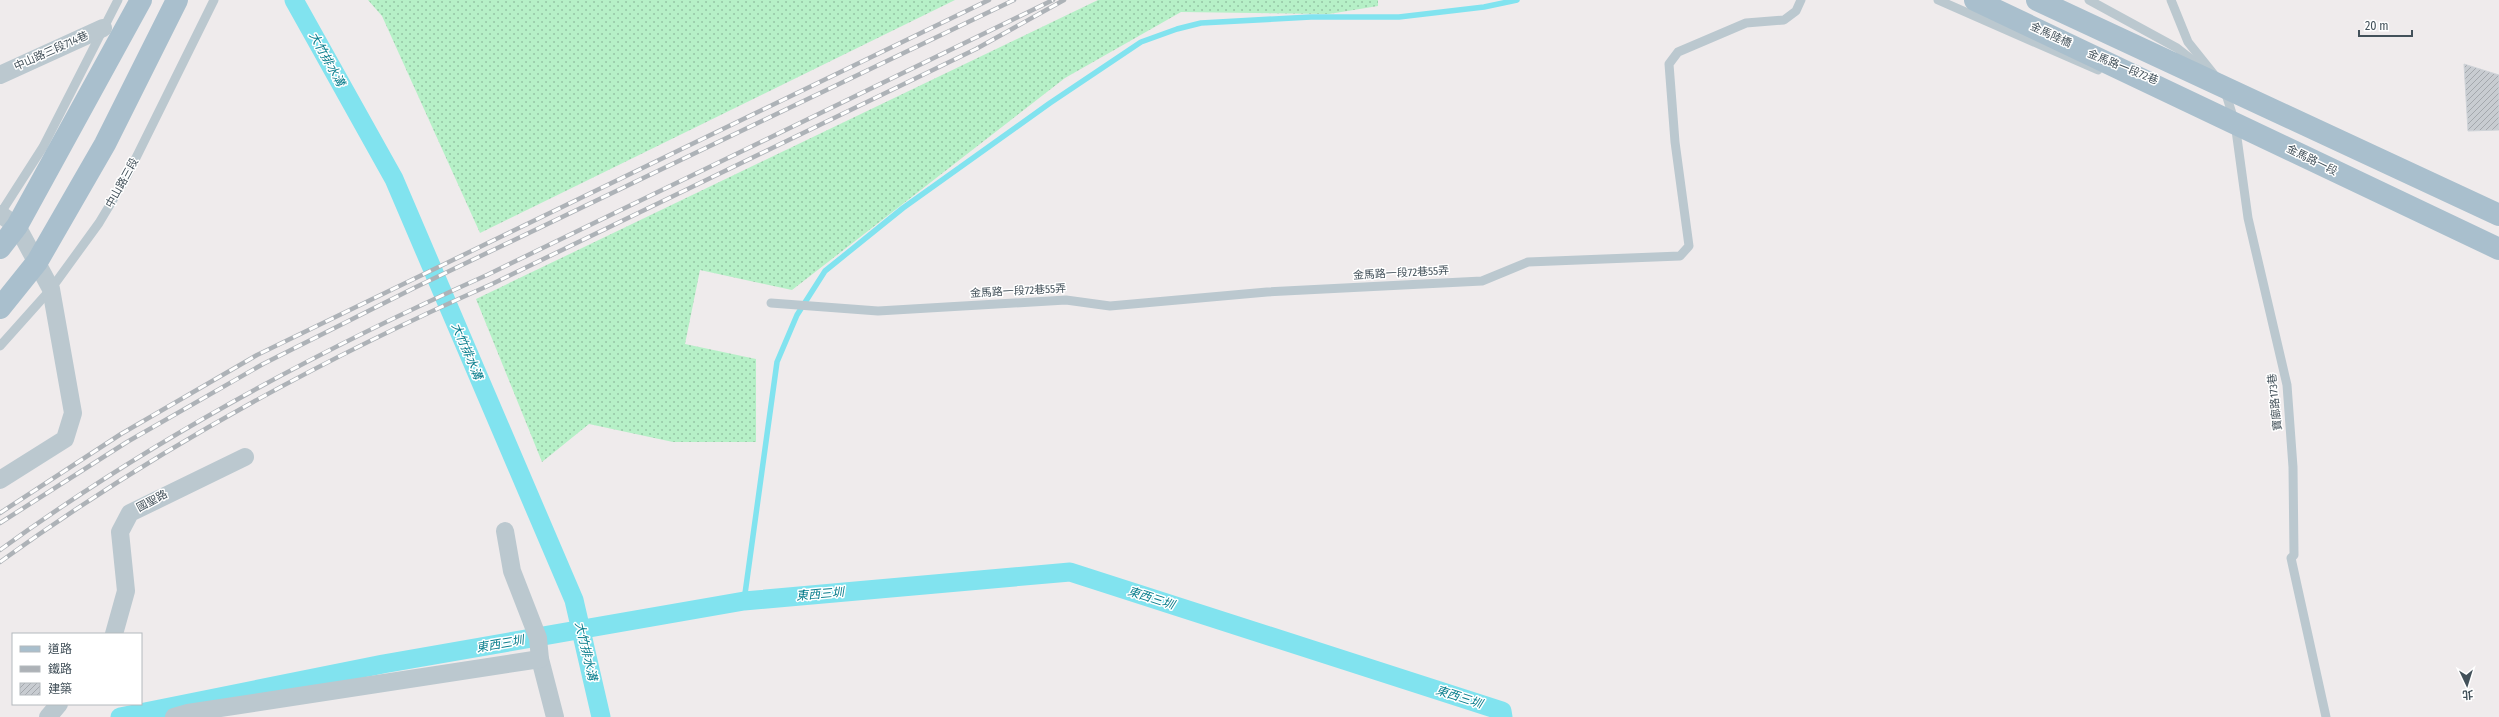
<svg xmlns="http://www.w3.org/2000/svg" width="2499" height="717" font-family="'Fira Sans Condensed','Noto Sans TC',sans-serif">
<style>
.grass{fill:url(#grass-dots)}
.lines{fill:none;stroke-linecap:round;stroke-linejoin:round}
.stream{stroke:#81e3ef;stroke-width:5.5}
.canal{stroke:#81e3ef;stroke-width:19}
.building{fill:url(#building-hatch);stroke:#cfd3d8}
.service{stroke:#bbc8cf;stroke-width:9}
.minor{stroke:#bbc8cf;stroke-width:18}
.primary{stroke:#a9bfcd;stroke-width:22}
.rail-casing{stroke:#adb2b7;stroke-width:4.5}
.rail{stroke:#fff;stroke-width:3;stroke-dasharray:9;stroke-linecap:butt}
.labels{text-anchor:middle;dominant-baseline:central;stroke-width:3;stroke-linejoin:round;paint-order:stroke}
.street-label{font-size:11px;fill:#43515a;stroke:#fff}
.water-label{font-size:12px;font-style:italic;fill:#087d8c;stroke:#fff}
</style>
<defs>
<pattern id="grass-dots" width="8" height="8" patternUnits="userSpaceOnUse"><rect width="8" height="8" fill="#b6f0c7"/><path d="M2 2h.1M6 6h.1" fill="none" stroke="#96c5a5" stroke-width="1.8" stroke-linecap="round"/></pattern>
<pattern id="building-hatch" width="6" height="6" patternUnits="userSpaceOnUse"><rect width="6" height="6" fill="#c8ccd1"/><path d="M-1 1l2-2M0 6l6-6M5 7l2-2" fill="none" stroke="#a4a8ad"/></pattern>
</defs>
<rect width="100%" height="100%" fill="#efebec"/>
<!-- grass -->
<g class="grass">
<path d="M368,0H955L480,233L382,16Z"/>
<path d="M1098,0H1378V6L1329,14L1181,12L1065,78L792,290L700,270L685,344L756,359V442H673L589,424L542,462L476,299Z"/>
</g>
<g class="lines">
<!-- stream -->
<path class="stream" d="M744,601L777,362L797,315L825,271L903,208L1050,103L1141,42L1177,29L1201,23L1311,17H1399L1484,7L1517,0"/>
<!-- canal -->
<g class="canal">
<path d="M294,0L394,179L574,600L601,717"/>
<path d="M120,717L383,664L744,601L1070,572L1502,711L1503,717"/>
</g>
</g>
<!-- building -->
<path class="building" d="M2464,64L2499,75V130L2468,131Z"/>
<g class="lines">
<!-- service -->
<g class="service">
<path d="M1938,0L2098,70"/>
<path d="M2089,0L2177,48L2200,66"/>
<path d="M2171,0L2188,42L2216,77"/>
<path d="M2225,91L2235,123L2248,218L2287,385L2293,467L2294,555L2291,558L2326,717"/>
<path d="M0,214L43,147L118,0"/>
<path d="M771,303L878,311L1066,300L1110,306L1267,292L1482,281L1528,262L1680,256L1689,246L1675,142L1669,64L1678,52L1746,23L1784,20L1796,11L1801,0"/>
<path d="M0,346L51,289L99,223L126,178L214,0"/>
</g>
<!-- minor -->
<g class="minor">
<path d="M0,75L103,28"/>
<path d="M0,480L65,439L73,413L51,289L17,226L0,214"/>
<path d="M505,531L512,571L538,638L540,659L555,717"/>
<path d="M114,634L126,591L120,532L130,513L245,457"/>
<path d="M48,717L59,704"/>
<path d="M174,717L188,713L540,659"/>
</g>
<!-- primary -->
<g class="primary">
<path d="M1975,0L2499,249"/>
<path d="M2037,0L2499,215"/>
<path d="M0,248L17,226L141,0"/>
<path d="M0,308L37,262L105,144L177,0"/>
</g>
<!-- rail casing -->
<g class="rail-casing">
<g id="rail">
<path d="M0,513L121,434L257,355L989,0"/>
<path d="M0,523L127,442L263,364L414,288L1014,0"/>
<path d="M0,550C151,440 317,351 487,275L1053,0"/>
<path d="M0,562C153,451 320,360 492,284L976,49L1064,0"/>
</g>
</g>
<!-- rail -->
<use href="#rail" class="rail"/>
</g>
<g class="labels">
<!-- street labels -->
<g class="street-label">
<text transform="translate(2051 35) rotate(25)">金馬陸橋</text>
<text transform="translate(51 51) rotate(-24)">中山路三段714巷</text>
<text transform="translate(2123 67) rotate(22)">金馬路一段72巷</text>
<text transform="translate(2312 160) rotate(26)">金馬路一段</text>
<text transform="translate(122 183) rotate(-61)">中山路三段</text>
<text transform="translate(1401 273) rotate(-3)">金馬路一段72巷55弄</text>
<text transform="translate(1018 291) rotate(-3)">金馬路一段72巷55弄</text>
<text transform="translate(2275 402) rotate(-96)">寶廍路173巷</text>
<text transform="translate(152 501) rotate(-28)">國聖路</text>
</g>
<!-- water labels -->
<g class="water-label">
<text transform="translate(327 59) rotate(61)">大竹排水溝</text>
<text transform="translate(467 351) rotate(67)">大竹排水溝</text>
<text transform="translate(820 594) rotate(-5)">東西三圳</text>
<text transform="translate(1151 598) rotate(18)">東西三圳</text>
<text transform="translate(500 644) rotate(-10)">東西三圳</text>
<text transform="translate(586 651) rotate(77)">大竹排水溝</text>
<text transform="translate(1459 697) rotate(18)">東西三圳</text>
</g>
</g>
<!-- legend -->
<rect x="12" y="633" width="130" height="72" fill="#ffffff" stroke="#b4b9bd"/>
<rect x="20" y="646" width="20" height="6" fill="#a9bfcd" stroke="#b4b9bd"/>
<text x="48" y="653" font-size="12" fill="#43515a">道路</text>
<rect x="20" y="666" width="20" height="6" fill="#adb2b7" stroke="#b4b9bd"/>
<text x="48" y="673" font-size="12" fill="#43515a">鐵路</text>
<rect x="20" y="683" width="20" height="12" fill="url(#building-hatch)" stroke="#b4b9bd"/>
<text x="48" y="693" font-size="12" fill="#43515a">建築</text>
<!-- north arrow -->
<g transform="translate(2467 685) rotate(176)" stroke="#ffffff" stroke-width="3" paint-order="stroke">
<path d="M0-3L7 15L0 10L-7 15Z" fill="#43515a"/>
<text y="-6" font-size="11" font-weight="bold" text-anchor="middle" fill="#43515a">北</text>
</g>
<!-- scale -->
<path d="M2359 30v6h53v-6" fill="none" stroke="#43515a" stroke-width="2"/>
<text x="2365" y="30" font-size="12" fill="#43515a" stroke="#ffffff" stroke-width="3" paint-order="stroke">20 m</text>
</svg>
